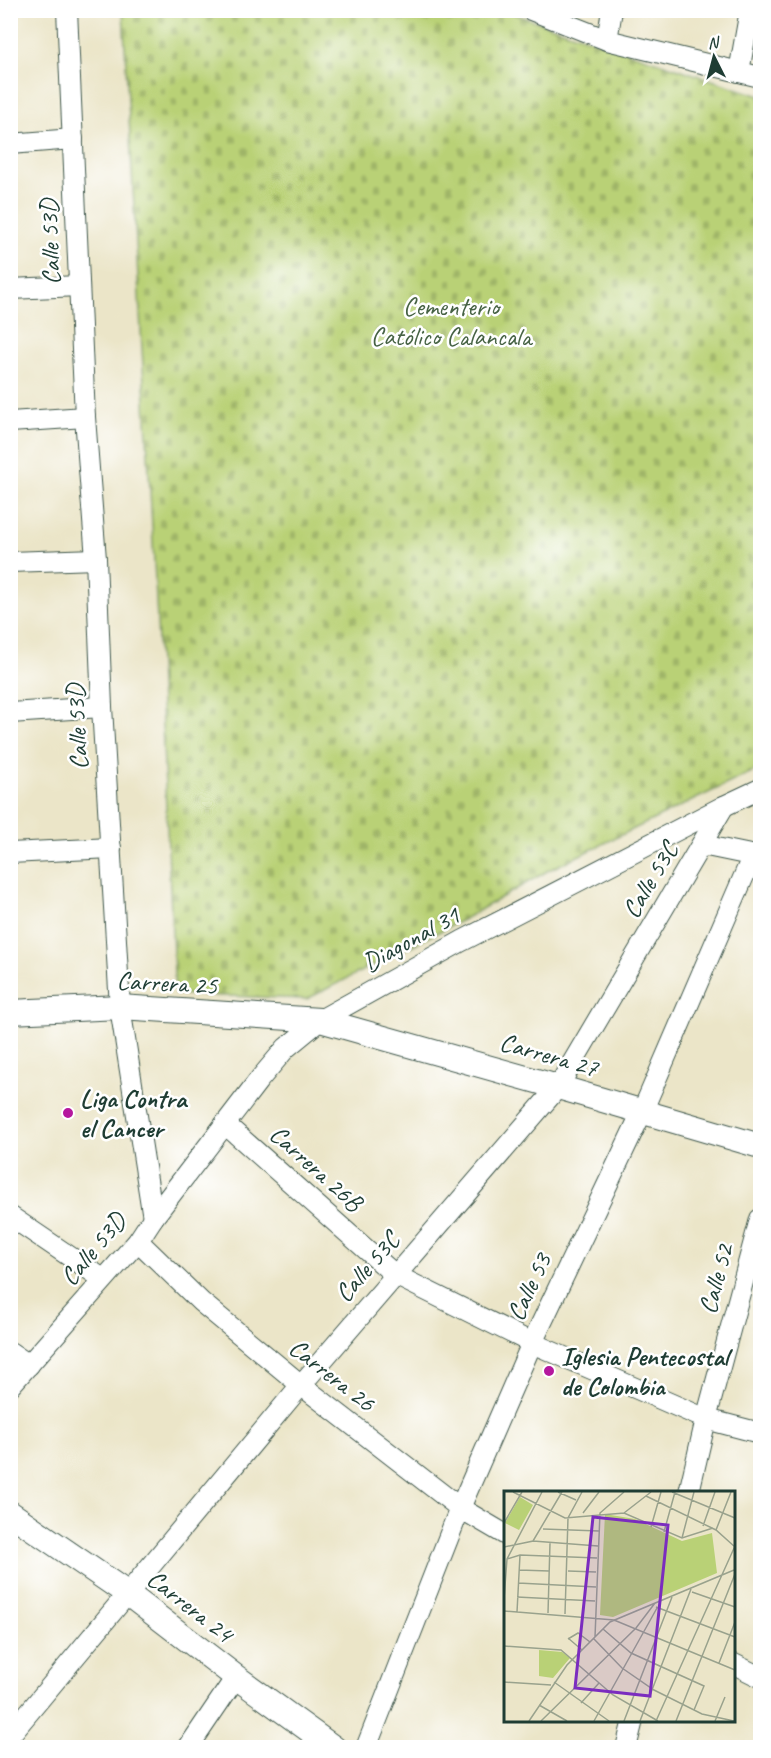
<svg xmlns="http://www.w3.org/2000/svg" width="771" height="1758" font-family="Caveat,sans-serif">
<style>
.cemetery{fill:url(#cemetery-stones);stroke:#6c8755;stroke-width:1.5}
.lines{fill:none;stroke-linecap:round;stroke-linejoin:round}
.minor-casing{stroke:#3e564a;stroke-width:22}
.tertiary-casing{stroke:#3e564a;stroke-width:26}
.minor{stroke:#fff;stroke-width:20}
.tertiary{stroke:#fff;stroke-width:24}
.poi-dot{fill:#b5179e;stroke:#fff;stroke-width:2}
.labels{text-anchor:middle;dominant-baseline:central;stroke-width:5;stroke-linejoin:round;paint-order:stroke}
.street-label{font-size:26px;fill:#1f3d34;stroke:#fff}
.park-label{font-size:26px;fill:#466244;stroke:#fff}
.poi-label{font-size:26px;font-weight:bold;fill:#1f3d34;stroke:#fff;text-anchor:start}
.inset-road{fill:none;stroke:#99a28d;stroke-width:1.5}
.view{fill:#7b2cbf;fill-opacity:0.15;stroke:#7b2cbf;stroke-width:3}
.inset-edge{fill:none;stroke:#1f3d34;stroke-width:3}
</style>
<defs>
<pattern id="cemetery-stones" width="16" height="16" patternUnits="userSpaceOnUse" patternTransform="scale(1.5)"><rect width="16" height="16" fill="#b9d176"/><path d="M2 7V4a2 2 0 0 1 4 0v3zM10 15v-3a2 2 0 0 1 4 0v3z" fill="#9fb467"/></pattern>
</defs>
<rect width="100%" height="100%" fill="#fff"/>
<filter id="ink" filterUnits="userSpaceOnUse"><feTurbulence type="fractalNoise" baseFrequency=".0167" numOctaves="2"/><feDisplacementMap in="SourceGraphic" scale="12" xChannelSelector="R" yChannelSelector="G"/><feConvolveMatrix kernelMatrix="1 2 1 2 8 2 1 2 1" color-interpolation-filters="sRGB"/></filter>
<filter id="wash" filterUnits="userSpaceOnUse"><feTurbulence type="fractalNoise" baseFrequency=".008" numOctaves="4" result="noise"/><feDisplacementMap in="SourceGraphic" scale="24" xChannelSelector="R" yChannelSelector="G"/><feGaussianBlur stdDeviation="1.35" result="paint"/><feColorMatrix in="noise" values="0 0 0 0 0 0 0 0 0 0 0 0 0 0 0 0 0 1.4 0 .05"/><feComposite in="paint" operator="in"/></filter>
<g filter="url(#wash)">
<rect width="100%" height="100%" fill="#ebe5c8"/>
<!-- cemetery -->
<path class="cemetery" d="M123,11H507L520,16L760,96V768L549,870L466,918L307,999L175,994L155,579Z"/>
</g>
<g filter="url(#ink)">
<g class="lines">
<!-- minor casing -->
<g class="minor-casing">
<g id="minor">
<path d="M67,10L85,417L96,559L102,707L120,1007L153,1218"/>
<path d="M531,10L607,40L760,77"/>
<path d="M607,40L612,10"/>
<path d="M739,72L750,10"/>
<path d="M10,144L73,139"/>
<path d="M10,289L79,286"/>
<path d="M10,422L85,417"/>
<path d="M10,562L96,559"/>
<path d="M10,713L102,707"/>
<path d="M702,845L760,857"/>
<path d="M10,853L111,848"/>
<path d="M225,1124L395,1275L532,1343L706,1419L760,1433"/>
<path d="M10,1216L103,1279"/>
<path d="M138,1241L201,1302L301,1385L460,1508L506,1535"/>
<path d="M10,1352L29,1365"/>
<path d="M10,1386L138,1241L153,1218L258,1081L286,1048L320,1020L462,941L724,806L760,789"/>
<path d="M689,1492L706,1419L760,1219"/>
<path d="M734,1664L760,1677"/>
<path d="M10,1735L301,1385L558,1087L724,806"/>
<path d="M188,1748L236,1677"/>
<path d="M366,1748L460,1508L532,1343L642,1112L753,855"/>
<path d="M626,1748L633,1720"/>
</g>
</g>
<!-- tertiary casing -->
<g class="tertiary-casing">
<g id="tertiary">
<path d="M10,1012L120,1007L320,1020L558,1087L760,1146"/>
<path d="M10,1513L128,1594L236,1677L334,1748"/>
</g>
</g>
<!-- minor -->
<use href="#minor" class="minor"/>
<!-- tertiary -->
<use href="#tertiary" class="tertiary"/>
</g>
</g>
<!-- markers -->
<g class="poi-dot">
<circle cx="68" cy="1113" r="6"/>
<circle cx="549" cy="1371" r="6"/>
</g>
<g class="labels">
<!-- street labels -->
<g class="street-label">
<text transform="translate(50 242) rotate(-92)">Calle 53D</text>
<text transform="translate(77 727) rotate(-93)">Calle 53D</text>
<text transform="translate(650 880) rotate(-59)">Calle 53C</text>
<text transform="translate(411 939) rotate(-29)">Diagonal 31</text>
<text transform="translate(167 983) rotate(3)">Carrera 25</text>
<text transform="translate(549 1055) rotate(16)">Carrera 27</text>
<text transform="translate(316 1168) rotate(42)">Carrera 26B</text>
<text transform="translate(93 1249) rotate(-50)">Calle 53D</text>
<text transform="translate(367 1267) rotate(-49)">Calle 53C</text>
<text transform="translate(716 1279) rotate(-75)">Calle 52</text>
<text transform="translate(529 1287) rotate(-65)">Calle 53</text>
<text transform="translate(332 1375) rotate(38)">Carrera 26</text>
<text transform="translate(190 1606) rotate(38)">Carrera 24</text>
</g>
<!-- park labels -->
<g class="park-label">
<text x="451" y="306">Cementerio<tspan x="451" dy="30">Católico Calancala</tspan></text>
</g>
<!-- poi labels -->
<g class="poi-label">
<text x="80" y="1098">Liga Contra<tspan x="80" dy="30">el Cancer</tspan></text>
<text x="561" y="1356">Iglesia Pentecostal<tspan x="561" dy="30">de Colombia</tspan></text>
</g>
</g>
<!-- overview -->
<g transform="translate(504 1491)">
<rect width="231" height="231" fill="#ebe5c8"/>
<path d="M101,23L131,28L178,50L208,42L213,82L109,126L96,124Z" fill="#b9d176"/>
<path d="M16,6L29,14L15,39L1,32ZM35,159L58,161L66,167L49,187L35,185Z" fill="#b9d176"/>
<path class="inset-road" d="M9,1L61,27L120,22L178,47L209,37M54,1L72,9M168,1L231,27M142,5L212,39L231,56M79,22L95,1M120,22L147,1M0,32L18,1M199,35L211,1M147,36L157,1M39,38L95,40M212,39L227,1M160,41L171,1M178,47L190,1M29,50L94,55M0,56L29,50L58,1M3,68L16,64L93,67M15,79L45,80M64,80L92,81M14,92L92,96M188,101L231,116M13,106L91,110M0,108L3,68L38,1M152,116L231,146M0,120L110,129L231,179M13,121L16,64M44,122L46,52M61,123L64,27L78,1M99,138L127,162L200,195L190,219M91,146L96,22L120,1M64,147L78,159M64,148L74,142L86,151M90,148L118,177L150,199L198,223L230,230M0,155L57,159L109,204L154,230M215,172L231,131M0,191L47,194M50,191L105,230M77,212L95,192M35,214L63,230M25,230L63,174L106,131L230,79M37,230L132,137L151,112M90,230L153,117M120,230L168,106M136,230L187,98M152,230L231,55M172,230L231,83M211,230L221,206"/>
<path class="view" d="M89,26L164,34L146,205L71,197Z"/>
<rect width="231" height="231" class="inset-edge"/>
</g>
<!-- margin -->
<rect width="771" height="1758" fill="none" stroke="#fff" stroke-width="36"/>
<!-- north arrow -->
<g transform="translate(714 57) rotate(354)" stroke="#ffffff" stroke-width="4.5" paint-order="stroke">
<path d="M0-4.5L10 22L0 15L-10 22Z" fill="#1f3d34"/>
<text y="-9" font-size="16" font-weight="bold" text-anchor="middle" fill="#1f3d34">N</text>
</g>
</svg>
